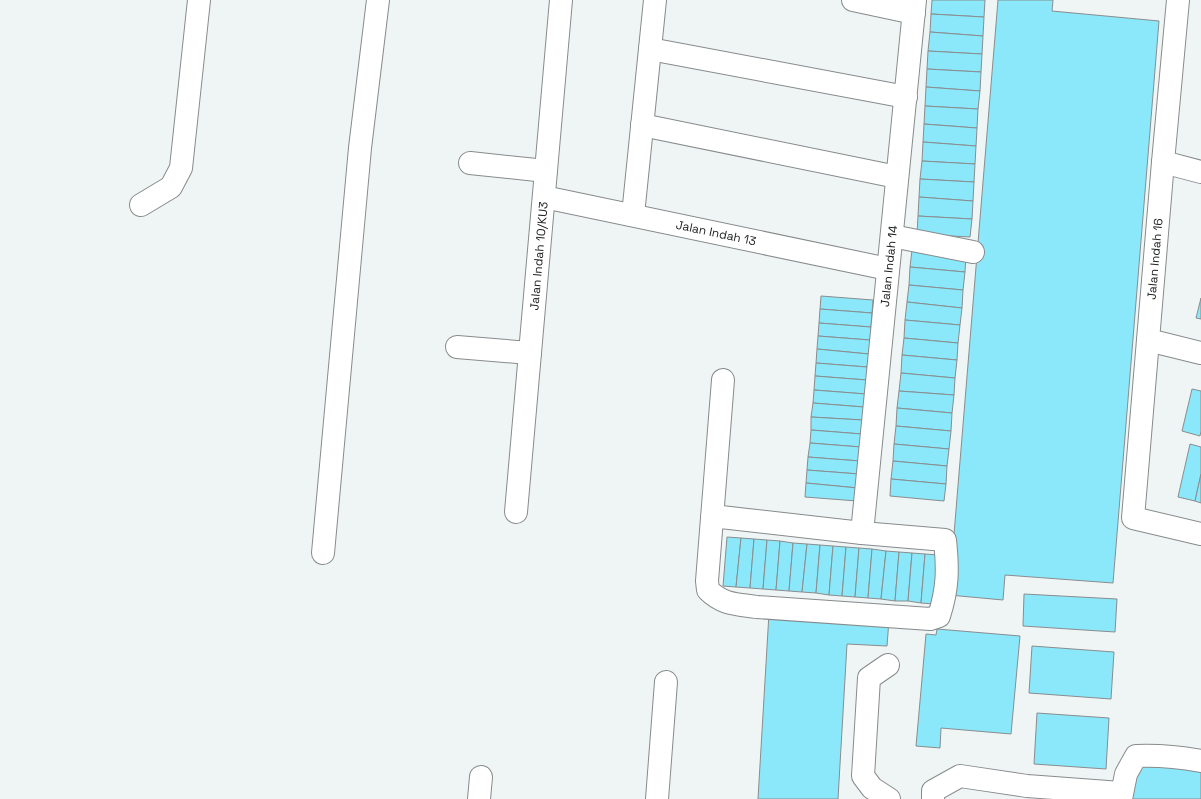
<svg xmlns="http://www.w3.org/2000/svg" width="1201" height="799" font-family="'Space Grotesk',sans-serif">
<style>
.building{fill:#8ae8fa;stroke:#898d8e}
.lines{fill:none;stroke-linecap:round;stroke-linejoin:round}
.minor-casing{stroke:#878b8c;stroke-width:24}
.minor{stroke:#fff;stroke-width:22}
.labels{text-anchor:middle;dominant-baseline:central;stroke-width:3;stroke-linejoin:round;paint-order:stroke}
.street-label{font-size:12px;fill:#202222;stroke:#fff}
</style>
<rect width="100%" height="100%" fill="#eff4f5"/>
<!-- building -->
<g class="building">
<path d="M932,0H985L984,17L931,14Z"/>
<path d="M998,0H1053L1052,11L1159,21L1113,583L1005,575L1003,600L949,595Z"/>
<path d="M931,14L984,17L983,36L930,32Z"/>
<path d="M930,32L983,36L982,54L928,51Z"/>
<path d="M928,51L982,54L981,72L927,69Z"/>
<path d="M927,69L981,72L980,91L926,87Z"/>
<path d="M926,87L980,91L978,109L925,106Z"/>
<path d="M925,106L978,109L977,128L924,124Z"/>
<path d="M924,124L977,128L976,146L923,142Z"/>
<path d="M923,142L976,146L975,164L922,161Z"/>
<path d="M922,161L975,164L974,182L920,179Z"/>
<path d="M920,179L974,182L973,201L919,197Z"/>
<path d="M919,197L973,201L972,219L918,216Z"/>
<path d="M918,216L972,219L970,237L917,234Z"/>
<path d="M912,250L966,255L965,272L910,267Z"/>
<path d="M910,267L965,272L963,290L909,285Z"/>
<path d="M909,285L963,290L962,308L907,302Z"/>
<path d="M821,296L873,300L872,313L820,309Z"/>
<path d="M1201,298V319L1196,318Z"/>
<path d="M907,302L962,308L960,325L905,320Z"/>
<path d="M820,309L872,313L871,327L819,323Z"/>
<path d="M905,320L960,325L958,343L904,338Z"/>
<path d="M819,323L871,327L870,340L818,336Z"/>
<path d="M818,336L870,340L869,354L817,349Z"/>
<path d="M904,338L958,343L957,360L902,355Z"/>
<path d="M817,349L869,354L867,367L816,363Z"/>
<path d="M902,355L957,360L955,378L901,373Z"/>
<path d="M816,363L867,367V380L815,376Z"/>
<path d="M901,373L955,378L954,395L899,391Z"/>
<path d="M815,376L867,380L866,394L814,390Z"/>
<path d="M1192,389L1201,391V431L1200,436L1182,431Z"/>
<path d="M814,390L866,394L864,407L813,403Z"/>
<path d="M899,391L954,395L952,413L897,408Z"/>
<path d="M813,403L864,407L863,420L811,417Z"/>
<path d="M897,408L952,413L951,431L896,426Z"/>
<path d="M811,417L863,420L862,434L811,430Z"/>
<path d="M896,426L951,431L949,449L894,444Z"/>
<path d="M811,430L862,434L861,447L810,443Z"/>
<path d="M810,443L861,447L860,461L808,457Z"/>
<path d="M894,444L949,449L947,466L893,461Z"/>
<path d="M1190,444L1201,447V474L1195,501L1178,497Z"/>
<path d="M808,457L860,461L859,474L807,470Z"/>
<path d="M893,461L947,466L946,484L891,479Z"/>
<path d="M807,470L859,474L858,488L806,483Z"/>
<path d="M1201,474V503L1195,501Z"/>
<path d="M891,479L946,484L944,501L890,496Z"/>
<path d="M806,483L858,488L857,501L805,497Z"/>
<path d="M727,537L741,538L736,587L723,586Z"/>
<path d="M741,538L754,539L750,588L736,587Z"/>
<path d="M754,539L767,540L763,589L750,588Z"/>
<path d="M767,540L780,541L776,590L763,589Z"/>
<path d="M780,541L793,543L789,591L776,590Z"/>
<path d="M793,543L807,544L802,592L789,591Z"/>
<path d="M807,544L820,545L816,593L802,592Z"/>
<path d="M820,545L833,546L829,595L816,593Z"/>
<path d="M833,546L846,547L842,596L829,595Z"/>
<path d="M846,547L859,548L855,597L842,596Z"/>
<path d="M859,548L872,549L868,598L855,597Z"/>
<path d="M872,549L886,551L881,599L868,598Z"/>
<path d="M886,551L899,552L895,601L881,599Z"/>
<path d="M899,552L912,553L908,601H895Z"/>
<path d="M912,553L925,554L921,603L908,601Z"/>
<path d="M925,554L939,555L934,604L921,603Z"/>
<path d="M1024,594L1117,599L1115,632L1023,626Z"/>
<path d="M769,613L889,620L887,646L847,644L838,799H758Z"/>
<path d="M937,629L1020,636L1011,734L941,728L940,748L916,746L926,634L936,635Z"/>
<path d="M1032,646L1114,652L1111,699L1029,693Z"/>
<path d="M1037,713L1109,718L1106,769L1034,764Z"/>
<path d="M1131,761L1201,766V799H1128Z"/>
</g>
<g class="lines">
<!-- minor casing -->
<g class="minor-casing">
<g id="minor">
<path d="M853,0L914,13"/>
<path d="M1178,0L1163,162L1133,518L1201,534"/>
<path d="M650,49L906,97"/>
<path d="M642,125L897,177"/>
<path d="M1163,162L1201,172"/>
<path d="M470,163L546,171"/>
<path d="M544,197L888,269"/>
<path d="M141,205L171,187L181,168L199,0"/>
<path d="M633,215L655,0"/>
<path d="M892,236L973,252"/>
<path d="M1148,340L1201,353"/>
<path d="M457,347L530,353"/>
<path d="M516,512L561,0"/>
<path d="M712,516L862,533L945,540C948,569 948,588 939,616L930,619L757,607C737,604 723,605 708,590L707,581L723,380"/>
<path d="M862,533L915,0"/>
<path d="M323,553L360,148L378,0"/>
<path d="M888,665L869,678L863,776L872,788L889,799"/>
<path d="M479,799L481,777"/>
<path d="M657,799L666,682"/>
<path d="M933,799V791L960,776L1027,786L1121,793"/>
<path d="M1121,799L1126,774L1136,756C1159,755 1179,757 1201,761"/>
</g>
</g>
<!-- minor -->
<use href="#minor" class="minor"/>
</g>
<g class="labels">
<!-- street labels -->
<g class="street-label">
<text transform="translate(716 233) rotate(12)">Jalan Indah 13</text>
<text transform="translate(539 256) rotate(-85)">Jalan Indah 10/KU3</text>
<text transform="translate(1155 259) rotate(-85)">Jalan Indah 16</text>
<text transform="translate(889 266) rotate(-84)">Jalan Indah 14</text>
</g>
</g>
</svg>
